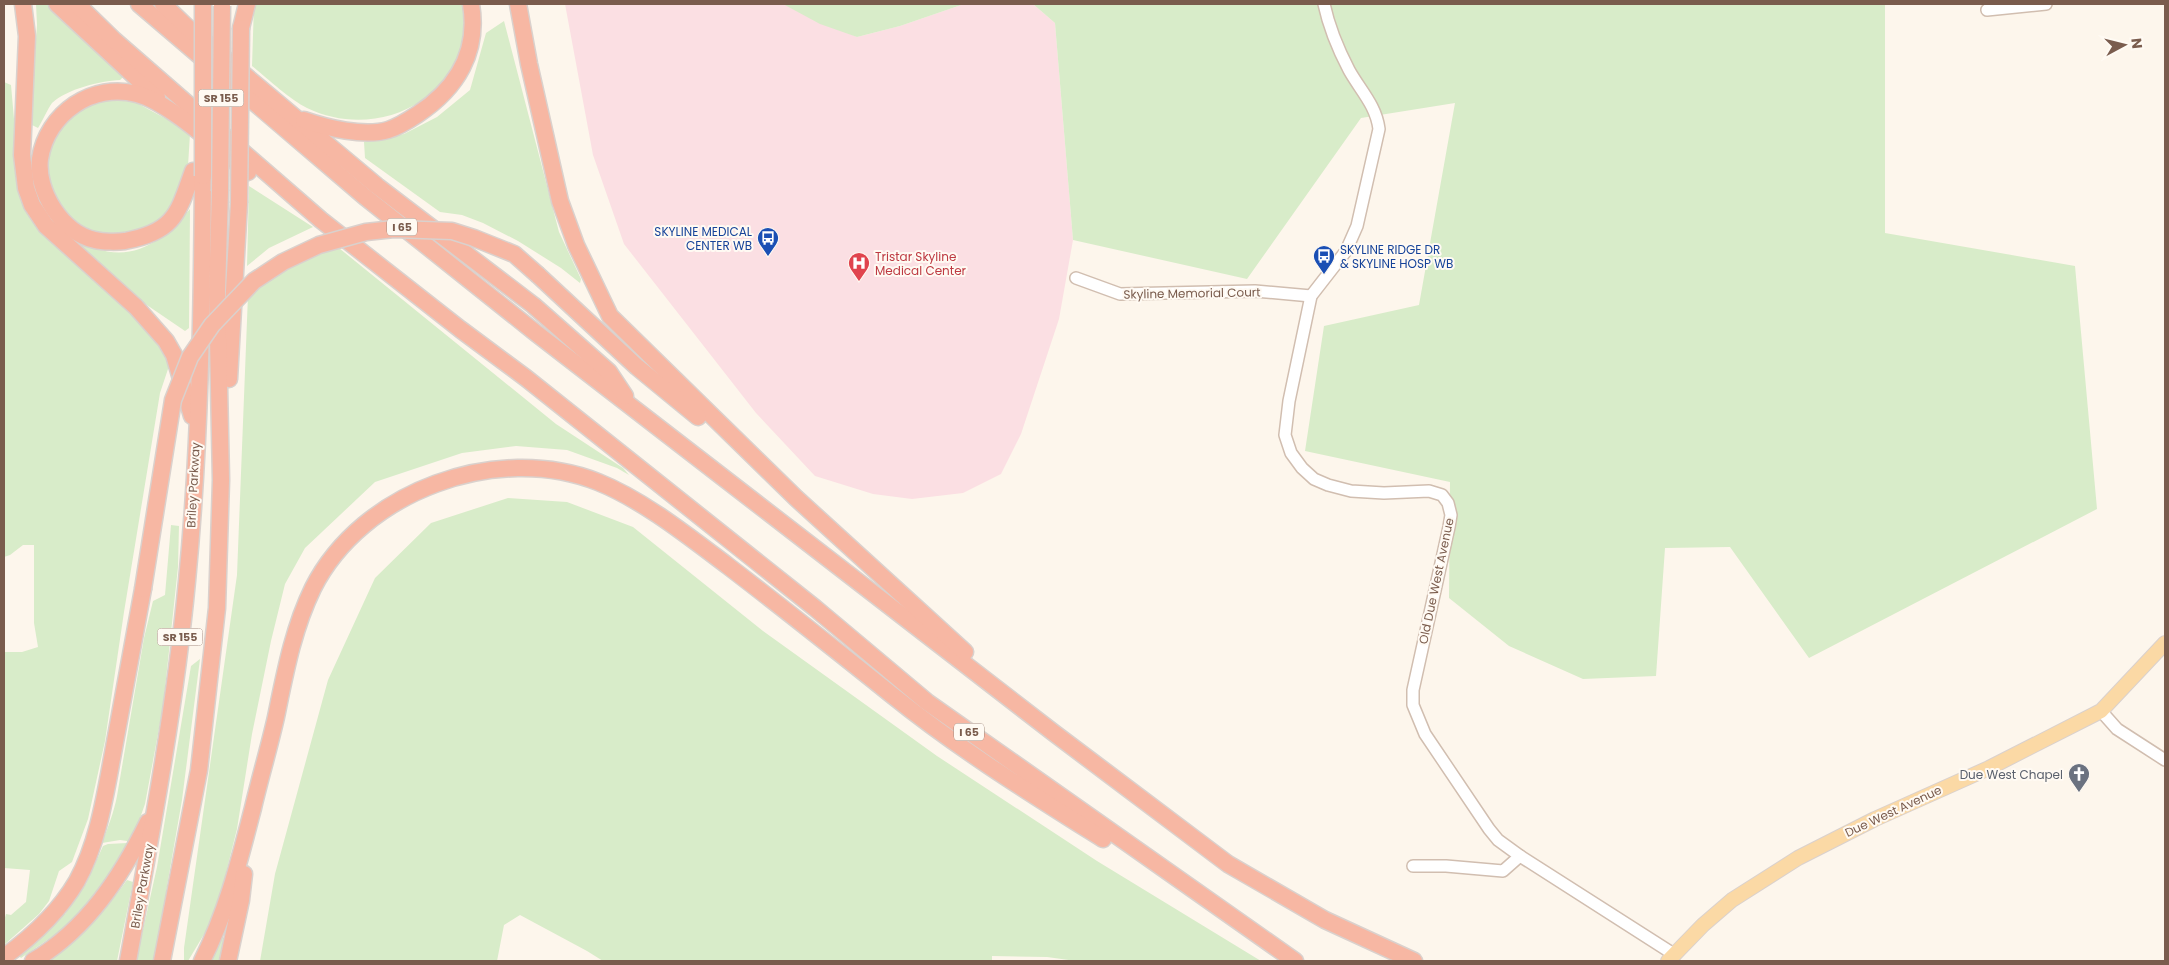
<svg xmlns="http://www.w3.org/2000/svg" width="2169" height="965" font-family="Poppins,sans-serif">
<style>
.medical{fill:#fbdfe3}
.green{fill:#d8ecc9}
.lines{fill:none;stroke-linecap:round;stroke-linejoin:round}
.minor-casing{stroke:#d1beb0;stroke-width:14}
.major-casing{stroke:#dad1cd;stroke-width:16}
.highway-casing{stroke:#dad1cd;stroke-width:19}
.minor{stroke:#fff;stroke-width:11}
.major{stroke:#fbd9a5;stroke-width:14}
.highway{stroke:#f7b7a3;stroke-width:16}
.highway-bridge-casing{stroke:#dad1cd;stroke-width:19;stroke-linecap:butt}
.highway-bridge{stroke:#f7b7a3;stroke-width:16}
.labels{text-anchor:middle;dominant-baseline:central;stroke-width:4;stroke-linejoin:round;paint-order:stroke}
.shield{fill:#fffaf3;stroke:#a28b7f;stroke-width:1}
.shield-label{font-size:11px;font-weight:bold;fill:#7a5c4d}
.transit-label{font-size:12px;fill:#164399;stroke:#fffaf3;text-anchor:end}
.health-label{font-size:12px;fill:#be3a42;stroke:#fffaf3;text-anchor:start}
.street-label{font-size:12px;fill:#7a5c4d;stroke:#fffaf3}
.worship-label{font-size:12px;fill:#5b616d;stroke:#fffaf3;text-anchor:end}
</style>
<rect width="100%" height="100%" fill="#fdf6ec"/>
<!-- medical -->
<path class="medical" d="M565,4H783L857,37L900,26L964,4H1033L1055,23L1073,240L1059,319L1021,434L1001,474L963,493L912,499L873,494L815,476L756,413L624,244L593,155Z"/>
<!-- green -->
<g class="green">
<path d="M36,4H48L123,77L120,80C100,81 67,89 52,103C47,110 43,120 38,128L30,124L37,25Z"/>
<path d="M254,4H465C465,16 467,34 463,46C441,111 367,137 307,108C290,100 267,78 252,66Z"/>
<path d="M783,4H964L900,26L857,37L820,24Z"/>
<path d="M1033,4H1885V233L2075,266L2097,509L1809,658L1730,547L1665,548L1656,676L1583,679L1509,646L1449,598L1450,482L1305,451L1324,326L1419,305L1455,103L1361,118L1247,279L1073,240L1055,23Z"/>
<path d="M504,21L559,232L581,279L580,283L561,268L518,241L483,223L462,215L440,212L365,158L364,142L404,134L437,117L470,90L486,33Z"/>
<path d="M4,82L11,85L20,187L144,322L170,363L160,393L124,612L105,741L88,819L72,862L59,871L49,901L39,914L4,945V921L6,914L11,915L26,902L30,870L4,868V652H22L38,647L34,623V545H23L10,555L4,557Z"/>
<path d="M109,99L135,102L172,122L190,134L188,166L181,197L159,223L124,236L94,234L70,219L57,205L50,187L46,168L47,152L54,134L82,106Z"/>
<path d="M249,186L313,227L269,248L247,266Z"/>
<path d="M190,209L189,328L185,331L138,299L66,237L70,236C78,240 86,245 95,248C136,263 165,238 190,209Z"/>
<path d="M334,244L556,424L623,468L629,475L617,468L567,450L516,446L462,453L375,482L305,548L285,584L271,641L252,734L237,829L220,897L209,926L188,961H184V948L237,575L248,295L277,270Z"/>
<path d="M508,498L567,502L633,527L763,631L937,756L1097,861L1261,961H1076L1047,957L992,956V961H603L587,951L520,915L504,925L497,961H260L275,874L328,680L375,578L431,523Z"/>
<path d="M171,525L179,526L178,567L163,707L145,804L134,835L89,906L59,932L21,958L19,956L62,913L65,914L86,884L103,846L108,844L127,843V841L120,840L102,843C108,827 114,812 117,796L144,638L153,601L165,595Z"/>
<path d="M200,659L182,800L166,892L169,893L154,961H136L157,867L191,666Z"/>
<path d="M127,880L133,882L117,961H45C78,940 104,913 127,880Z"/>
<path d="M222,937L224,938L220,961H208Z"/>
</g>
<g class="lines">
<!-- minor casing -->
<g class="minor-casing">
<g id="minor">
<path d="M1324,4C1329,27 1338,49 1349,70C1360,90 1376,105 1379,129L1357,226L1346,251L1311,296L1289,401L1285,435L1291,453L1302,468L1314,479L1328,485L1351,491L1384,493L1429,491L1442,495L1448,503L1451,515L1449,527L1413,690V705L1425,734L1489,829L1498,840L1520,856L1675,955"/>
<path d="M1987,10L2046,4"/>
<path d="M1076,278L1120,294L1255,291L1311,296"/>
<path d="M2101,711L2117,729L2165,760"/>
<path d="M1413,866H1446L1503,871L1520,856"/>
</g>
</g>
<!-- major casing -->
<g class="major-casing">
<path id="major" d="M1668,961L1703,925L1732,900L1798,858L1875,819L1989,768L2101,711L2165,643"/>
</g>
<!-- highway casing -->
<g class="highway-casing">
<g id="highway">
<path d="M23,4L27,36L22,155L26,188L32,205L46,226L136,307L166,341L174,355L192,416"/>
<path d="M57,4L157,97"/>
<path d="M77,4L114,40L321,220L460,329L526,378L815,608L927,702L1295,961"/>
<path d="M139,4L364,196L536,333L1054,733L1228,864L1325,920L1414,961"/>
<path d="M163,4L187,27L377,186L533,305L609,372L625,396"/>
<path d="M518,4L529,64L560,201L576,245L610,316L796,498L965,652"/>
<path d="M241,28L247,4"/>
<path d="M304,120C327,128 364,137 388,130C398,127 409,120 418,114C457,88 479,52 471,4"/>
<path d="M193,171C178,213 175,232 125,241C117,242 103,242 95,240C62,233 36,191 40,159C47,113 93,82 137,94C169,102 220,150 248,172"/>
<path d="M538,275L637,367L698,417"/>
<path d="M229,379L239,203"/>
<path d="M4,957C33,936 59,912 77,881C98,843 105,796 113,753C123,699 133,644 143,589"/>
<path d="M33,961C87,929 121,877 148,822"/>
<path d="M128,961C151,835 175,708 187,581C200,447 202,311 203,176"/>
<path d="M162,961L199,770L217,608L221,480L217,292L220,191"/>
<path d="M202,961C227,911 239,862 253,808C260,778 269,748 276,717C285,673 293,629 313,588C362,491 497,442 598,482C643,500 688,536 728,566C783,608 837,651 892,695C959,749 1030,793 1103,839"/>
<path d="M228,961L241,900L244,874"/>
</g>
</g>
<!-- minor -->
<use href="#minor" class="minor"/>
<!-- major -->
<use href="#major" class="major"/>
<!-- highway -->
<use href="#highway" class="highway"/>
<!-- highway-bridge casing -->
<g class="highway-bridge-casing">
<g id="highway-bridge">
<path d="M203,4V176"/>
<path d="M220,191L222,6"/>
<path d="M239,203L241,28"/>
<path d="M143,589L173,400L190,357L212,325L254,281L283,262L319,245L366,232L394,229L452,231L474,238L514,254L538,275"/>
</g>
</g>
<!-- highway-bridge -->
<use href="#highway-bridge" class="highway-bridge"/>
</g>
<!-- icons -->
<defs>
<g id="bus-pin" transform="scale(1.125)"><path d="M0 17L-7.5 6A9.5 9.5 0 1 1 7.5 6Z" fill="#1a4fb4" stroke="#fffaf3"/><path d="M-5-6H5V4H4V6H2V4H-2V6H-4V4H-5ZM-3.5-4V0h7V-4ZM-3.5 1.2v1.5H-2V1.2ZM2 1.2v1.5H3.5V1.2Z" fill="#fff"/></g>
<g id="hospital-pin" transform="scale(1.125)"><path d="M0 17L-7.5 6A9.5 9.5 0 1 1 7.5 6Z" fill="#e0444e" stroke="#fffaf3"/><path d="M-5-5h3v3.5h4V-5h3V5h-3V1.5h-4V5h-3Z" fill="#fff"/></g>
<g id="church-pin" transform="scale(1.125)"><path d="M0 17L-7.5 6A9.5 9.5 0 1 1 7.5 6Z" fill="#6b7280" stroke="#fffaf3"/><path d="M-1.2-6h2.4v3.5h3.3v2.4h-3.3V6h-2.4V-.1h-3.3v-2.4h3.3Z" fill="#fff"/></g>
</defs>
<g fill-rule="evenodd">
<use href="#bus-pin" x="768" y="238"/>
<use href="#bus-pin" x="1324" y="256"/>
<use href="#hospital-pin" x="859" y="263"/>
<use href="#church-pin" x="2079" y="774"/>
</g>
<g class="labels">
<!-- shield labels -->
<g class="shield">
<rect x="198.5" y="89.5" width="45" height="17" rx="4"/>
<rect x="387" y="218.5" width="30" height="17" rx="4"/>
<rect x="157.5" y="628.5" width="45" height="17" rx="4"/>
<rect x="954" y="723.5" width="30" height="17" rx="4"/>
</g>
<g class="shield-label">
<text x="221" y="98">SR 155</text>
<text x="402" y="227">I 65</text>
<text x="180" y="637">SR 155</text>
<text x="969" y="732">I 65</text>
</g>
<!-- transit labels -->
<g class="transit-label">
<text x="752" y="231">SKYLINE MEDICAL<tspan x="752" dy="14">CENTER WB</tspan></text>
<text x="1340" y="249" text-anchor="start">SKYLINE RIDGE DR<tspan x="1340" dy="14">&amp; SKYLINE HOSP WB</tspan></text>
</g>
<!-- health labels -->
<g class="health-label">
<text x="875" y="256">Tristar Skyline<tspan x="875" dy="14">Medical Center</tspan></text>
</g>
<!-- street labels -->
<g class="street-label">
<text transform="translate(1192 293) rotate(-1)">Skyline Memorial Court</text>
<text transform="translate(193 485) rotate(-87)">Briley Parkway</text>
<text transform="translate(1436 581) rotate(-78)">Old Due West Avenue</text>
<text transform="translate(1893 811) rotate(-25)">Due West Avenue</text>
<text transform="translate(142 886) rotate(-80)">Briley Parkway</text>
</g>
<!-- worship labels -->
<g class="worship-label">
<text x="2063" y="774">Due West Chapel</text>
</g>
</g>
<!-- border -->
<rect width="2169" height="965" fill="none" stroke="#7a5c4d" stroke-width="10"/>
<!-- north arrow -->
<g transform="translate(2124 45) rotate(83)" stroke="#fffaf3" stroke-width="4" paint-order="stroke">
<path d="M0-4L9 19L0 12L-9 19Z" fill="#7a5c4d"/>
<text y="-8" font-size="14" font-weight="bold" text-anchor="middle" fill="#7a5c4d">N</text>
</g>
</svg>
